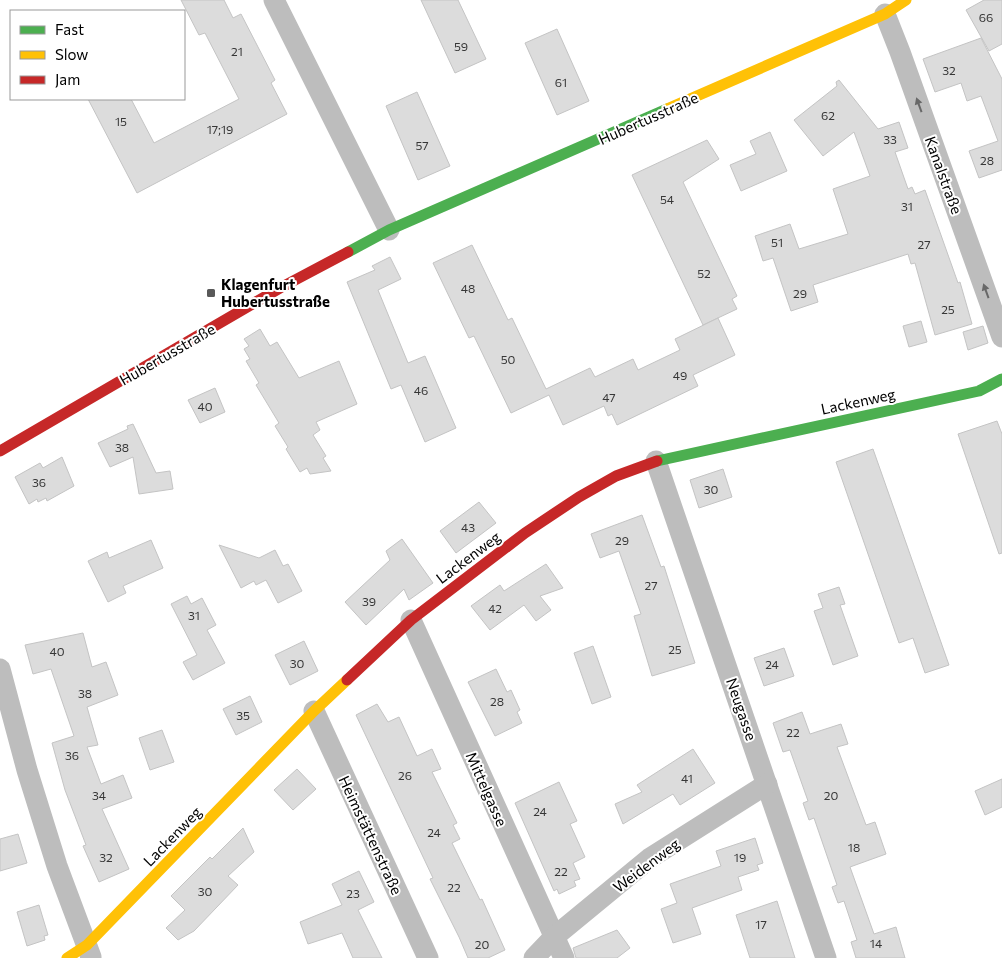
<svg xmlns="http://www.w3.org/2000/svg" width="1002" height="958" font-family="Commissioner,sans-serif">
<style>
.building{fill:#dcdcdc;stroke:#c4c4c4}
.lines{fill:none;stroke-linecap:round;stroke-linejoin:round}
.street{stroke:#bdbdbd;stroke-width:21}
.fast{stroke:#4caf50;stroke-width:11}
.slow{stroke:#ffc107;stroke-width:11}
.jam{stroke:#c62828;stroke-width:11}
.oneway{fill:#686868}
.poi-dot{fill:#595959;stroke:#fff;stroke-width:2}
.labels{text-anchor:middle;dominant-baseline:central;stroke-width:4;stroke-linejoin:round;paint-order:stroke}
.number-label{font-size:12px;fill:#373737}
.street-label{font-size:15px;fill:#000;stroke:#fff}
.poi-label{font-size:15px;font-weight:bold;fill:#000;stroke:#fff;text-anchor:start}
</style>
<rect width="100%" height="100%" fill="#fff"/>
<!-- building -->
<g class="building">
<path d="M181,0H224L233,18L241,14L275,80L271,83L287,114L137,193L88,99H131L154,143L239,99L205,33L199,35Z"/>
<path d="M421,0H458L486,59L455,73Z"/>
<path d="M984,0H1002V44L989,51L966,10Z"/>
<path d="M557,29L589,101L557,115L525,43Z"/>
<path d="M981,38L1002,79V170L979,178L969,151L998,141L981,96L967,101L961,83L935,92L923,59Z"/>
<path d="M839,80L878,129L899,122L908,148L895,152L908,189L912,187L915,194L925,190L958,283L960,282L972,324L935,335L915,263L911,264L908,254L813,285L818,302L791,311L773,258L763,261L755,236L790,224L799,249L848,234L833,189L870,176L854,132L823,156L794,120L837,86L836,82Z"/>
<path d="M417,92L450,166L418,180L386,106Z"/>
<path d="M770,132L787,171L741,191L730,165L756,154L750,141Z"/>
<path d="M707,140L719,159L683,182L737,296L732,299L737,309L703,325L632,175Z"/>
<path d="M472,245L508,320L512,318L546,389L590,368L595,377L633,359L638,370L680,350L675,339L718,318L735,355L693,375L698,386L617,425L612,414L608,416L604,406L563,425L549,395L511,413L474,336L469,338L433,263Z"/>
<path d="M390,257L401,279L378,290L408,363L425,356L456,428L425,442L401,385L391,389L347,282L375,270L372,266Z"/>
<path d="M921,321L927,342L909,347L903,326Z"/>
<path d="M983,326L988,343L968,350L963,332Z"/>
<path d="M260,329L270,346L277,342L299,378L339,361L357,404L316,422L320,430L313,435L326,456L323,458L331,471L310,474L307,468L300,472L286,449L288,447L275,426L279,423L256,385L259,383L246,361L250,359L244,349L249,346L244,339Z"/>
<path d="M215,388L225,412L200,423L188,400Z"/>
<path d="M997,421L1002,434V553L999,554L958,434Z"/>
<path d="M133,424L156,473L170,471L173,489L139,494L133,457L110,467L98,443L128,429L127,426Z"/>
<path d="M873,449L949,665L925,673L913,638L899,643L836,462Z"/>
<path d="M62,457L74,486L47,501L46,498L38,502L37,499L29,504L15,477L40,463L43,468Z"/>
<path d="M723,469L732,497L699,508L690,480Z"/>
<path d="M479,502L496,523L456,553L440,531Z"/>
<path d="M642,515L661,567L664,566L695,663L652,676L634,616L641,614L619,551L600,558L591,534Z"/>
<path d="M402,539L433,583L409,600L404,589L366,625L345,602L390,560L386,551Z"/>
<path d="M151,540L163,568L123,586L126,593L108,602L88,561L107,552L109,558Z"/>
<path d="M219,545L259,558L275,550L283,566L288,564L302,591L278,603L266,580L256,585L254,581L241,588Z"/>
<path d="M546,564L563,588L540,596L551,610L536,621L524,605L490,630L471,606L500,585L504,591Z"/>
<path d="M839,587L845,604L840,605L858,656L833,665L814,611L823,608L818,594Z"/>
<path d="M187,596L191,604L202,598L216,625L207,630L225,663L193,680L183,662L197,655L171,604Z"/>
<path d="M83,633L92,667L106,662L118,695L87,707L98,745L87,747L101,784L123,775L132,798L102,809L129,869L99,882L83,846L86,845L65,790L52,743L74,736L51,669L33,674L25,645Z"/>
<path d="M304,641L318,671L290,685L275,655Z"/>
<path d="M593,646L611,697L592,704L574,653Z"/>
<path d="M784,648L794,676L764,686L754,658Z"/>
<path d="M496,669L507,692L511,690L520,710L517,712L522,723L495,736L468,682Z"/>
<path d="M250,696L262,722L236,735L223,709Z"/>
<path d="M377,704L388,722L399,717L417,756L432,749L441,769L432,772L457,823L453,825L460,839L452,843L480,900L482,899L505,950L488,958H468L459,937L430,879L433,878L356,715Z"/>
<path d="M802,712L810,734L841,724L848,744L837,747L866,825L875,822L886,854L850,867L874,934L896,927L905,958H856L851,942L857,940L844,901L838,903L832,887L837,885L814,818L809,820L803,803L808,801L790,750L783,752L773,723Z"/>
<path d="M162,730L174,762L150,770L139,738Z"/>
<path d="M693,749L715,783L680,805L673,794L623,824L615,804L642,792L637,785Z"/>
<path d="M297,769L316,789L293,810L274,790Z"/>
<path d="M1002,779V807L985,815L975,791Z"/>
<path d="M559,782L577,821L570,824L585,857L573,863L580,879L574,881L576,886L559,894L557,889L554,891L515,803Z"/>
<path d="M243,828L254,852L228,876L238,885L194,931L178,940L166,928L185,910L171,896L210,857L212,859Z"/>
<path d="M18,834L27,863L0,871V839Z"/>
<path d="M755,838L763,863L757,865L759,870L738,877L742,890L692,908L701,934L673,943L661,909L677,903L670,884L721,866L716,851Z"/>
<path d="M359,871L374,902L358,910L382,958H353L342,933L308,944L300,922L342,905L332,884Z"/>
<path d="M777,901L795,958H750L736,915Z"/>
<path d="M39,905L48,935L44,936L45,940L27,946L17,912Z"/>
<path d="M617,930L630,948L617,958H576L573,948Z"/>
</g>
<g class="lines">
<!-- street -->
<g class="street">
<path d="M274,0L389,230"/>
<path d="M885,14L900,52L1002,337"/>
<path d="M656,461L826,958"/>
<path d="M411,620L564,958"/>
<path d="M0,669L27,770L57,866L91,957"/>
<path d="M314,711L428,958"/>
<path d="M534,958L554,937L650,858L767,784"/>
</g>
<!-- fast -->
<g class="fast">
<path d="M348,252L389,230L667,109"/>
<path d="M657,461L979,391L1002,379"/>
</g>
<!-- slow -->
<g class="slow">
<path d="M667,109L885,14L906,0"/>
<path d="M67,958L87,945L314,711L347,680"/>
</g>
<!-- jam -->
<g class="jam">
<path d="M0,451L280,288L348,252"/>
<path d="M347,680L411,620L525,533L579,497L616,476L657,461"/>
</g>
</g>
<!-- one-way arrows -->
<defs><path id="oneway-solid" d="M-6-.8H1V-3.2L6.5 0L1 3.2V.8H-6Z" transform="scale(1.25)"/></defs>
<g class="oneway">
<use href="#oneway-solid" transform="translate(919 105) rotate(-110)"/>
<use href="#oneway-solid" transform="translate(986 291) rotate(-110)"/>
</g>
<!-- markers -->
<rect class="poi-dot" x="206" y="288" width="10" height="10" rx="2.5"/>
<g class="labels">
<!-- number labels -->
<g class="number-label">
<text x="986" y="17">66</text>
<text x="461" y="46">59</text>
<text x="237" y="51">21</text>
<text x="949" y="70">32</text>
<text x="561" y="82">61</text>
<text x="828" y="115">62</text>
<text x="121" y="121">15</text>
<text x="220" y="129">17;19</text>
<text x="890" y="139">33</text>
<text x="422" y="145">57</text>
<text x="987" y="160">28</text>
<text x="667" y="199">54</text>
<text x="907" y="206">31</text>
<text x="777" y="242">51</text>
<text x="924" y="244">27</text>
<text x="704" y="273">52</text>
<text x="468" y="288">48</text>
<text x="800" y="293">29</text>
<text x="948" y="309">25</text>
<text x="508" y="359">50</text>
<text x="680" y="375">49</text>
<text x="421" y="390">46</text>
<text x="609" y="397">47</text>
<text x="205" y="406">40</text>
<text x="122" y="447">38</text>
<text x="39" y="482">36</text>
<text x="711" y="489">30</text>
<text x="468" y="527">43</text>
<text x="622" y="540">29</text>
<text x="651" y="585">27</text>
<text x="369" y="601">39</text>
<text x="495" y="608">42</text>
<text x="194" y="615">31</text>
<text x="675" y="649">25</text>
<text x="57" y="651">40</text>
<text x="297" y="663">30</text>
<text x="772" y="664">24</text>
<text x="85" y="693">38</text>
<text x="497" y="701">28</text>
<text x="243" y="715">35</text>
<text x="793" y="732">22</text>
<text x="72" y="755">36</text>
<text x="405" y="775">26</text>
<text x="687" y="778">41</text>
<text x="99" y="795">34</text>
<text x="831" y="795">20</text>
<text x="540" y="811">24</text>
<text x="434" y="832">24</text>
<text x="854" y="847">18</text>
<text x="106" y="857">32</text>
<text x="740" y="857">19</text>
<text x="561" y="871">22</text>
<text x="454" y="887">22</text>
<text x="205" y="891">30</text>
<text x="353" y="893">23</text>
<text x="761" y="924">17</text>
<text x="876" y="943">14</text>
<text x="482" y="944">20</text>
</g>
<!-- street labels -->
<g class="street-label">
<text transform="translate(648 118) rotate(-24)">Hubertusstraße</text>
<text transform="translate(944 175) rotate(70)">Kanalstraße</text>
<text transform="translate(167 354) rotate(-30)">Hubertusstraße</text>
<text transform="translate(858 401) rotate(-12)">Lackenweg</text>
<text transform="translate(468 557) rotate(-37)">Lackenweg</text>
<text transform="translate(742 709) rotate(71)">Neugasse</text>
<text transform="translate(487 789) rotate(66)">Mittelgasse</text>
<text transform="translate(371 835) rotate(65)">Heimstättenstraße</text>
<text transform="translate(172 836) rotate(-46)">Lackenweg</text>
<text transform="translate(646 865) rotate(-37)">Weidenweg</text>
</g>
<!-- poi labels -->
<g class="poi-label">
<text x="221" y="284">Klagenfurt<tspan x="221" dy="17">Hubertusstraße</tspan></text>
</g>
</g>
<!-- legend -->
<rect x="10" y="10" width="175" height="90" fill="#ffffff" stroke="#999999"/>
<rect x="20" y="26" width="25" height="8" fill="#4caf50" stroke="#999999"/>
<text x="55" y="35" font-size="15" fill="#000000">Fast</text>
<rect x="20" y="51" width="25" height="8" fill="#ffc107" stroke="#999999"/>
<text x="55" y="60" font-size="15" fill="#000000">Slow</text>
<rect x="20" y="76" width="25" height="8" fill="#c62828" stroke="#999999"/>
<text x="55" y="85" font-size="15" fill="#000000">Jam</text>
</svg>
